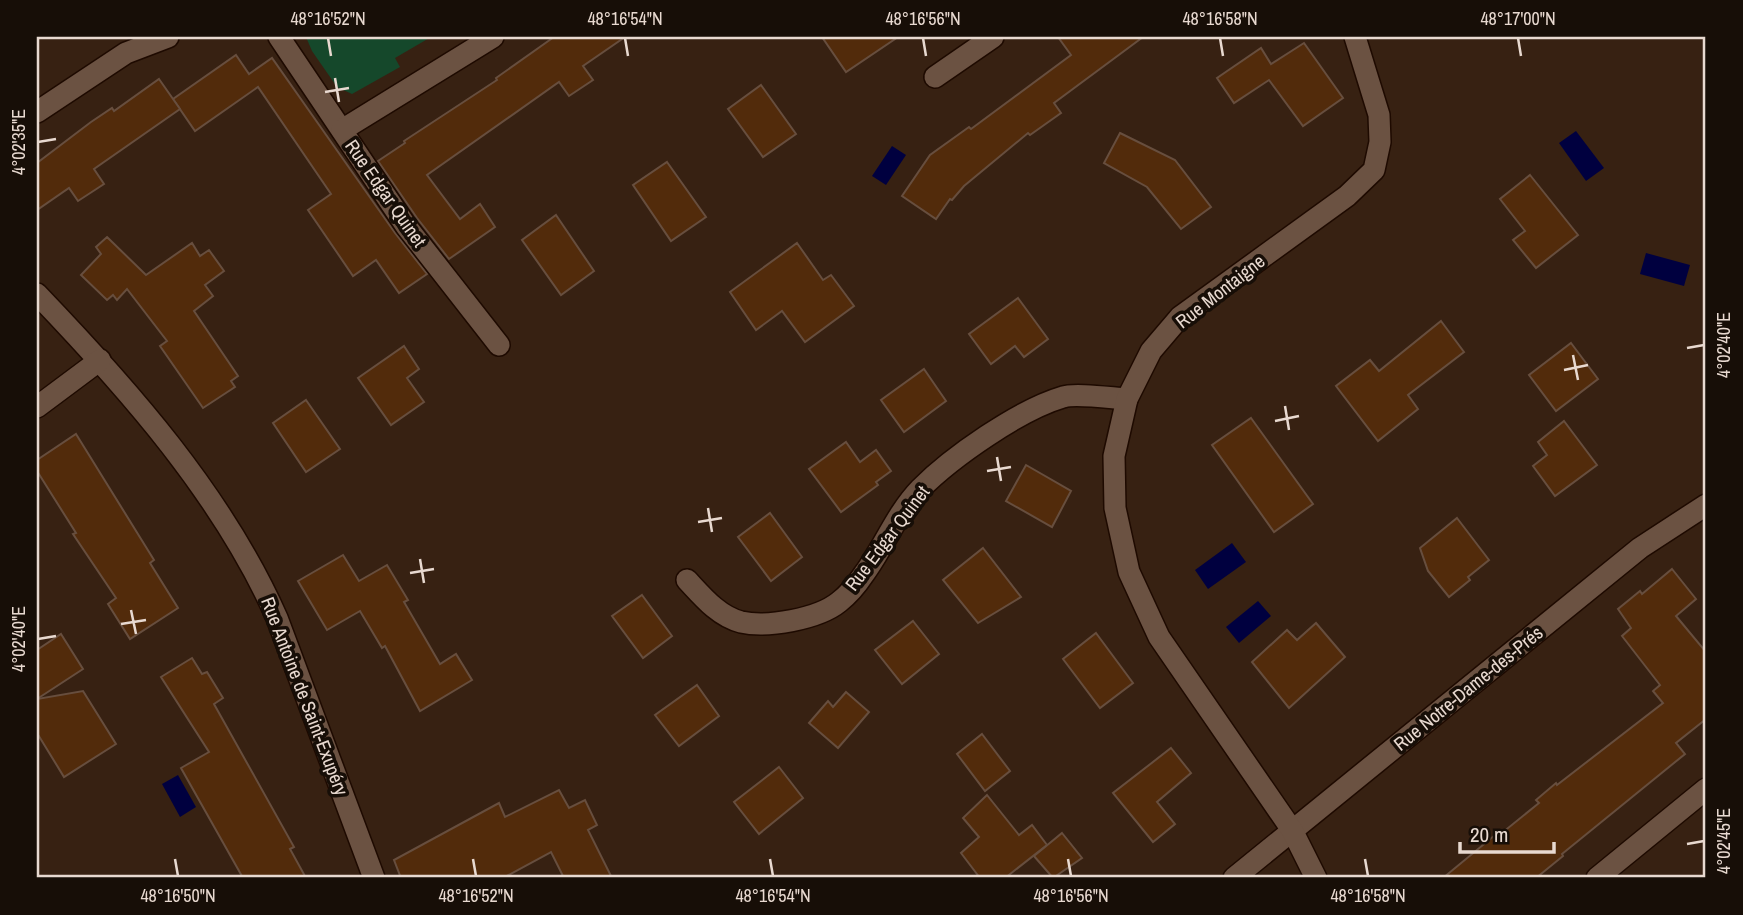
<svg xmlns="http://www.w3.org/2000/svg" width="1743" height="915" font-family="'Archivo Narrow',sans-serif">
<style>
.green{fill:#15482b}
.water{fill:#00003f}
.building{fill:#522b0b;stroke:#674e3e;stroke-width:2}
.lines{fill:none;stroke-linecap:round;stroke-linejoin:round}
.minor-casing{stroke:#1e0a00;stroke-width:24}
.minor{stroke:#6b5242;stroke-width:21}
.ticks{fill:none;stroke:#e8d9d0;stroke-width:2.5}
.labels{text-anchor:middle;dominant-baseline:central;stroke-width:7;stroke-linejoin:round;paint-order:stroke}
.street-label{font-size:19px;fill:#e8d9d0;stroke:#170e07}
.neatline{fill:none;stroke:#e8d9d0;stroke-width:2.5}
.ticks-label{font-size:18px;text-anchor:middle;fill:#e8d9d0}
</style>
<rect width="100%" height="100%" fill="#372112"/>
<!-- green -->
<path class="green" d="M306,37H431L395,58L400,67L352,94L337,87L312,51Z"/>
<!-- water -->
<g class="water">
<path d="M1576,131L1604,168L1586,181L1559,143Z"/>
<path d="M892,146L906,155L886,185L872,176Z"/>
<path d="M1646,253L1690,265L1684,286L1640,274Z"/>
<path d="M1232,543L1246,562L1208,589L1195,570Z"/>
<path d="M1258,601L1271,616L1239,643L1226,627Z"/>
<path d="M178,775L196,807L180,817L162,784Z"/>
</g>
<!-- building -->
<g class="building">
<path d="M554,37H625L583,66L593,80L569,96L559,82L427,175L460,219L480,204L495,227L449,259L417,218L378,161L405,143L404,141L497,80L496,78Z"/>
<path d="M822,37H898L846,72Z"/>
<path d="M1058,37H1143L1054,103L1061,113L1030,135L1028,133L964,186L952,200L950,199L936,219L902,196L930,155L969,127L971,129L1071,55Z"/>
<path d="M1304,43L1343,98L1303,126L1269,80L1234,103L1217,78L1261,48L1271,64Z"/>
<path d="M236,55L249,74L272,58L395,233L427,274L399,293L376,260L353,276L308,210L331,194L258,87L195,131L173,99Z"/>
<path d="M159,79L180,109L94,169L104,184L78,201L69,188L37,210V163L91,122L112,108L114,111Z"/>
<path d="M761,85L796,134L763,157L728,109Z"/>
<path d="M1120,133L1175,160L1211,207L1181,229L1147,187L1104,163Z"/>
<path d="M667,162L706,217L671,241L633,185Z"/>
<path d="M1530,175L1578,235L1536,268L1513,240L1525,231L1500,199Z"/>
<path d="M556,215L594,271L561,295L522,240Z"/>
<path d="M107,237L146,275L192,243L200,256L209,250L224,271L205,285L213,296L194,311L238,376L231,381L235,387L203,408L160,346L167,341L127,289L117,300L113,295L107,300L81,275L101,254L96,247Z"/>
<path d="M797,243L823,280L831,275L854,306L805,342L782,311L756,330L730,292Z"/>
<path d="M1018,298L1048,339L1024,357L1015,346L991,364L969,334Z"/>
<path d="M1441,321L1464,352L1408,395L1418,409L1378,441L1336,386L1370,360L1379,371Z"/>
<path d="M1571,343L1598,379L1556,411L1529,375Z"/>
<path d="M404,346L419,369L407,378L424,402L391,425L358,378Z"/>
<path d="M924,369L946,401L904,432L881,400Z"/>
<path d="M306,400L340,449L306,472L273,423Z"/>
<path d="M1251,418L1313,504L1274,532L1212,445Z"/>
<path d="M1564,421L1597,465L1555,496L1533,466L1547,455L1538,442Z"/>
<path d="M76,434L154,560L150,563L178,608L130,639L108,604L116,598L73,534L76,533L37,471V460Z"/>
<path d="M846,442L860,462L876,450L891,471L876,482L878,485L841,512L809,469Z"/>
<path d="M1026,465L1071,491L1052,527L1006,501Z"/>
<path d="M770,513L802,557L771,581L738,537Z"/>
<path d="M1457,518L1489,560L1468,577L1470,580L1449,597L1428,571L1420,548Z"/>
<path d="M983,548L1021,597L978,623L943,580Z"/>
<path d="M343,555L359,581L387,565L408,600L404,602L440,664L456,654L472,680L420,711L385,646L382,648L360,611L327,630L298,581Z"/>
<path d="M1672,569L1696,599L1676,616L1706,652V719L1676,743L1685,754L1562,854L1563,856L1536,878H1443L1495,835L1497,837L1539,803L1536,800L1556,783L1557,785L1663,703L1653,691L1660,685L1622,636L1631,628L1618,609L1640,591L1642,594Z"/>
<path d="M642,595L672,636L643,658L612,616Z"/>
<path d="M913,621L939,654L902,684L875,650Z"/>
<path d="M1316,623L1345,657L1289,708L1252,662L1287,630L1297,640Z"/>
<path d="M1096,633L1133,683L1100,708L1063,659Z"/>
<path d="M61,634L83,669L37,699V650Z"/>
<path d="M192,658L202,674L207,672L223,698L214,704L294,847L290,849L306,878H243L181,768L209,752L161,677Z"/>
<path d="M697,685L719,716L679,746L655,715Z"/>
<path d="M83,691L116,744L64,777L37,733V699Z"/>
<path d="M846,692L869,712L838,748L809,723L828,701L833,707Z"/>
<path d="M982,734L1010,771L985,791L957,754Z"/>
<path d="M1171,748L1191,773L1157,802L1175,824L1153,842L1113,793Z"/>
<path d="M779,767L803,798L759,834L734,802Z"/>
<path d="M559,790L569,808L585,800L597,825L588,830L612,878H564L551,852L503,878H401L394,860L499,803L505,817Z"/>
<path d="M987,795L1019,835L1032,825L1047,845L1005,878H980L961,853L979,837L963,818Z"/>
<path d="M1062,833L1082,858L1053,878L1034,856Z"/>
</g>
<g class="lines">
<!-- minor casing -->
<g class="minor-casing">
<g id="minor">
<path d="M279,37L406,226L499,345"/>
<path d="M935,77L993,37"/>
<path d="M37,112L126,53L168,37"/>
<path d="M342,130L493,37"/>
<path d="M37,294C129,390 223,496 277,618L374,878"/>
<path d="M37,407L100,360"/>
<path d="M687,580C702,596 718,616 741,622C767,628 818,619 839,602C848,595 858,583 864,574C884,547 896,514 920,489C952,457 1019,410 1063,397C1075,393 1111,398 1127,399"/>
<path d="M1234,878L1640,548L1706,505"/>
<path d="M1316,878L1292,830L1159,637L1129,572L1115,508L1114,456L1127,399L1151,351L1180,317L1347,196L1374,170L1380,142L1379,115L1355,37"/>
<path d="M1597,878L1706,789"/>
</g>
</g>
<!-- minor -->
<use href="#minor" class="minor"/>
</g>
<!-- ticks -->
<path class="ticks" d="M328,38L331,56M625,38L628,56M923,38L926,56M1220,38L1223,56M1518,38L1521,56M335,78L339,102M325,92L349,88M38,142L56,139M1687,348L1704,345M1573,355L1578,380M1564,370L1588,365M1285,406L1289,430M1275,421L1299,416M997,457L1001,481M987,471L1011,467M708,508L712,532M698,522L722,518M420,559L424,583M410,573L434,569M131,610L136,634M121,624L146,620M38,639L56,636M1687,844L1704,841M175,859L178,876M473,859L476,876M770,859L773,876M1068,859L1071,876M1365,859L1368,876"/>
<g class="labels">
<!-- street labels -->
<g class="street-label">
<text transform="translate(386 193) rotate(55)">Rue Edgar Quinet</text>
<text transform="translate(1220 291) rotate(-38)">Rue Montaigne</text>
<text transform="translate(887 538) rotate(-53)">Rue Edgar Quinet</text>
<text transform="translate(1468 688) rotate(-39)">Rue Notre-Dame-des-Prés</text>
<text transform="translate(305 696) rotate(69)">Rue Antoine de Saint-Exupéry</text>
</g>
</g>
<!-- border -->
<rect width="1743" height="915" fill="none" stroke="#170e07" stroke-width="77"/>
<!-- scale -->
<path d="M1460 842v10h94v-10" fill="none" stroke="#e8d9d0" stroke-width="3.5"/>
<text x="1470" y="842" font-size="21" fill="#e8d9d0" stroke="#170e07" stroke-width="5" paint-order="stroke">20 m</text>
<rect x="38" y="38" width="1666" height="838" class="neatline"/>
<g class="ticks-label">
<text x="328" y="25">48°16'52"N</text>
<text x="625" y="25">48°16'54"N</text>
<text x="923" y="25">48°16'56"N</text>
<text x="1220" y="25">48°16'58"N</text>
<text x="1518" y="25">48°17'00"N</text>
<text transform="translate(19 142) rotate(-90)" y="6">4°02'35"E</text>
<text transform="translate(1724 345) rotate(-90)" y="6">4°02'40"E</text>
<text transform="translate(19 639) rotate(-90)" y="6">4°02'40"E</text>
<text transform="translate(1724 841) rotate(-90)" y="6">4°02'45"E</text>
<text x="178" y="902">48°16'50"N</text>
<text x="476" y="902">48°16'52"N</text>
<text x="773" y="902">48°16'54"N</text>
<text x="1071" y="902">48°16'56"N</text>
<text x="1368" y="902">48°16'58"N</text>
</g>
</svg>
